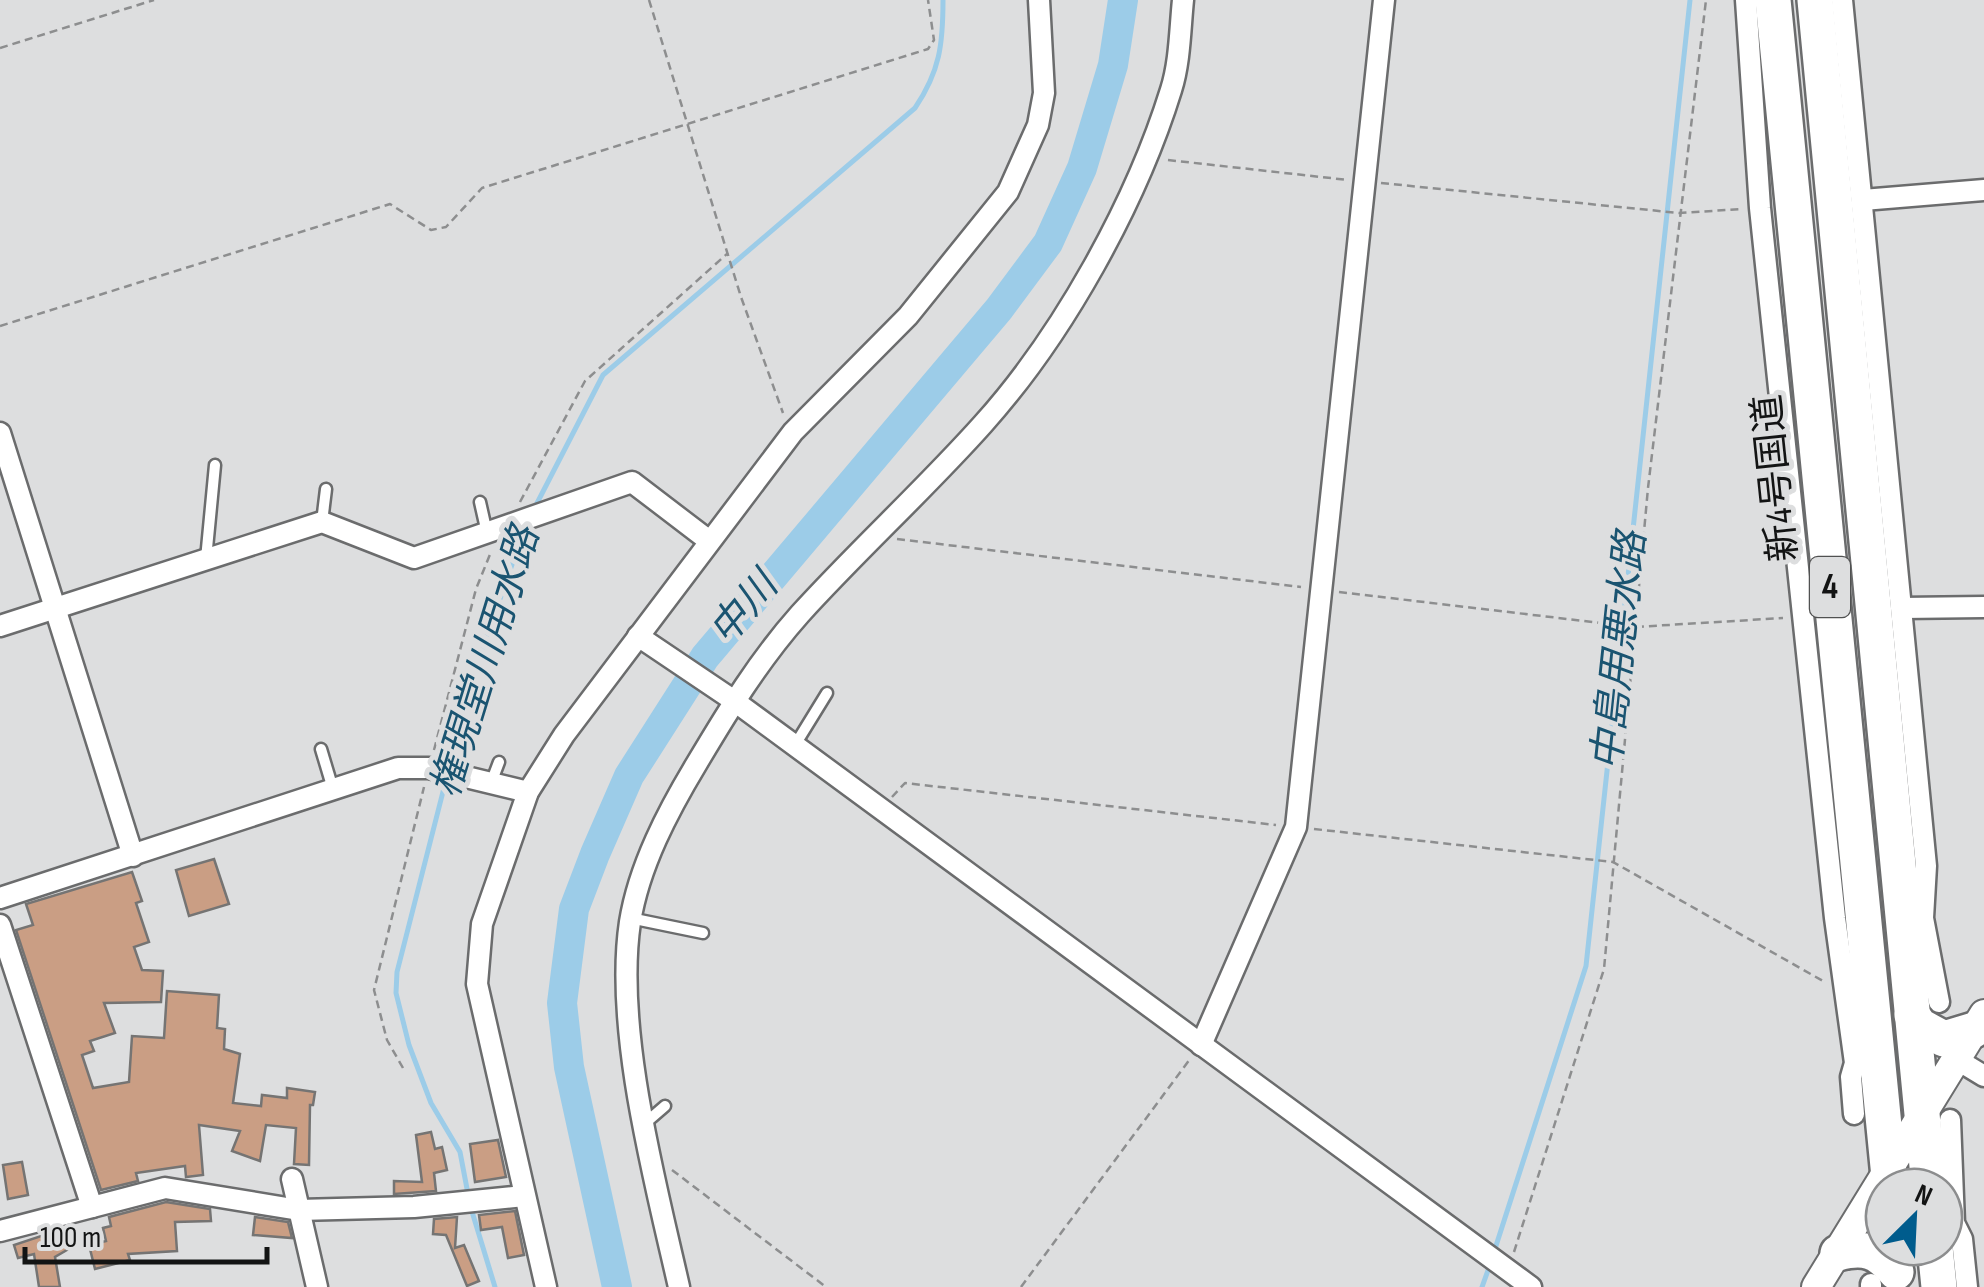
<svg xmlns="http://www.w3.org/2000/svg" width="1984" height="1287" font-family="'Sofia Sans Condensed','Noto Sans JP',sans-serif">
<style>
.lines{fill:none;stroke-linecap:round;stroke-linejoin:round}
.stream{stroke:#9ccce8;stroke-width:5}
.river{stroke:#9ccce8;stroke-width:30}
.building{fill:#ca9e84;stroke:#757473;stroke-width:2.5}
.lane-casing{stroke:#6b6c6d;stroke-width:15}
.street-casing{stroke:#6b6c6d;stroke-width:25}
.secondary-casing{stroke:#6b6c6d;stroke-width:32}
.highway-casing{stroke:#6b6c6d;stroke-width:40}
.path{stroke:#8d8e8f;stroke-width:2.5;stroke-dasharray:8 5;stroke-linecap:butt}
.lane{stroke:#fff;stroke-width:10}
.street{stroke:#fff;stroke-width:20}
.secondary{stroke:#fff;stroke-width:28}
.highway{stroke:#fff;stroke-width:35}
.labels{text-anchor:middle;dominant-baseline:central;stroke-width:10;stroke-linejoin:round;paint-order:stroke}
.shield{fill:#dddedf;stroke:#505151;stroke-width:2.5}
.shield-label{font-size:35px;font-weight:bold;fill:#131414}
.street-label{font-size:38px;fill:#131414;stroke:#dddedf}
.water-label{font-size:40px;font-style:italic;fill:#1a5471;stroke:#dddedf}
</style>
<rect width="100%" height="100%" fill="#dddedf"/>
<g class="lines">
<!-- stream -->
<g class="stream">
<path d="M533,511L603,375L915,108C940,71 943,44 943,0"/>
<path d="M450,766L477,664L526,525"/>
<path d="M447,776L397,972L396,993L409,1045L431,1103L460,1152L468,1194"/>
<path d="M470,1205L495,1287"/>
<path d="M1494,1252L1586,966L1690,0"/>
<path d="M1482,1287L1491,1262"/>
</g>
<!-- river -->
<path class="river" d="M617,1287L569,1067L562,1003L574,909L595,854L629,776L705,657L999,309L1048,243L1082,168L1113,65L1123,0"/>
</g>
<!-- building -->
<g class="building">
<path d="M214,859L229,904L189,916L176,870Z"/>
<path d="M132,872L142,901L136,903L149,942L134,947L142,970L163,971L161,1002L104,1003L115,1033L90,1041L94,1051L82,1055L93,1088L129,1082L132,1036L164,1038L167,991L219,995L217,1028L225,1029L224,1049L240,1054L233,1103L261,1106L262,1095L287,1098V1088L315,1092L313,1105H310L309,1165L294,1164L296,1128L266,1125L260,1161L232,1151L240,1131L199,1125L203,1175L186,1177L185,1166L136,1173L138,1181L101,1190L16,930L33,925L26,904Z"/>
<path d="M431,1132L435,1149L442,1147L447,1170L434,1173L436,1191L394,1194V1181L422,1182L416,1135Z"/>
<path d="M498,1140L506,1177L475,1182L470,1144Z"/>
<path d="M22,1162L28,1195L8,1199L3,1165Z"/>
<path d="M166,1202L210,1209L211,1221L175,1222L177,1251L128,1254L130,1260L95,1269L89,1245L106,1241L103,1228L111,1226L109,1217Z"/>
<path d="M515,1211L524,1255L508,1258L502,1227L481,1230L479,1215Z"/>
<path d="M255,1217L288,1222L292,1238L253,1235Z"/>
<path d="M457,1217L455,1248L464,1245L479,1281L467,1286L446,1235L433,1234L434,1219Z"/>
<path d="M62,1229L67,1250L55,1257L60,1287H39L34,1254L18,1258L14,1245Z"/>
</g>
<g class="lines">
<!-- lane casing -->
<g class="lane-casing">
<g id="lane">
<path d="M480,502L487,533"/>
<path d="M322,522L326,489"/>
<path d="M206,559L215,465"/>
<path d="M795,745L827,693"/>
<path d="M321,749L333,789"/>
<path d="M491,783L499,762"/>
<path d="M630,918L703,933"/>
<path d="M643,1125L665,1106"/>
</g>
</g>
<!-- street casing -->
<g class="street-casing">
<g id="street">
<path d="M1746,0L1760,208L1835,918L1855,1063L1851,1077L1854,1114"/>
<path d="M1842,0L1926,866L1923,918L1939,1002"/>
<path d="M1863,200L1984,190"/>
<path d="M0,433L133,856"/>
<path d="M1902,608L1984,607"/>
<path d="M0,626L322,522L414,558L632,482L708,540"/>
<path d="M638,636L733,700L1531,1287"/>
<path d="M0,898L398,768H429L528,792"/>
<path d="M0,925L92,1207"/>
<path d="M1201,1045L1296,827L1384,0"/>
<path d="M1956,1059L1984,1076"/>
<path d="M1950,1120L1954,1223L1962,1239L1967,1287"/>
<path d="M292,1179L317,1287"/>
<path d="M0,1231L165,1188L299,1210L414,1207L524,1196"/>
<path d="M1871,1284V1287"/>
<path d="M546,1287L477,984L482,924L528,792L564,735L793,432L908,316L1008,192L1038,125L1044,93L1039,0"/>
<path d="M679,1287C655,1181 614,1029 630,922C639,866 668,811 697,763C728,711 759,660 800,614C859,549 925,489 983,424C1063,335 1136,203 1171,90C1180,62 1180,29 1183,0"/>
</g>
</g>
<!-- secondary casing -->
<g class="secondary-casing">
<path id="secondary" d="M1816,1287L1984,1014"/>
</g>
<!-- highway casing -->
<g class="highway-casing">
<g id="highway">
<path d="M1773,0L1890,1187"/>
<path d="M1815,0L1929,1187"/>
<path d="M1912,1015L1920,1026L1944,1039L1974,1030"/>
<path d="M1935,1247L1939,1287"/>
<path d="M1838,1253C1865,1246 1878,1251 1896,1272"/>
</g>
</g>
<!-- path -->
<g class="path">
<path d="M649,0L741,297L783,413"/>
<path d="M0,48L154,0"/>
<path d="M1168,160L1348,180"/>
<path d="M1381,183L1679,213L1742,209"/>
<path d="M0,326L390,204L431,230L446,227L482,188L928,49L934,40L928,0"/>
<path d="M520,502L585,381L728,253"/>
<path d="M897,539L1301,587"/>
<path d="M1339,592L1635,627L1783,618"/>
<path d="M434,750L476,589L491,552"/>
<path d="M892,797L905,783L1276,825"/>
<path d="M1314,829L1613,862L1823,981"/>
<path d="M403,1068L387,1040L374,990L424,787"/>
<path d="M672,1170L826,1287"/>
<path d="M1514,1252L1604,969L1648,488L1706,0"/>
<path d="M1021,1287L1190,1059"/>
</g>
<!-- lane -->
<use href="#lane" class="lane"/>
<!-- street -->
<use href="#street" class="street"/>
<!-- secondary -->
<use href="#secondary" class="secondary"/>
<!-- highway -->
<use href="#highway" class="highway"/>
</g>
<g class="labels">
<!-- shield labels -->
<rect class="shield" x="1810" y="557" width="40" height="60" rx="8"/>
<g class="shield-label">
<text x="1830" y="587">4</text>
</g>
<!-- street labels -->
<g class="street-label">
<text transform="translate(1776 478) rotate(-96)">新4号国道</text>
</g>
<!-- water labels -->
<g class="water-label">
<text transform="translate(744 609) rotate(-50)">中川</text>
<text transform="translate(1620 651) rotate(-84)">中島用悪水路</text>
<text transform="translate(486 662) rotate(-73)">権現堂川用水路</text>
</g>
</g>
<!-- north arrow -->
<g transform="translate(1914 1217) rotate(24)"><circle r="48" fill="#dddedf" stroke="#8c8d8e" stroke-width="2.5"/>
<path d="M0-8L18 38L0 25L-18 38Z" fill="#005c8d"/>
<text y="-15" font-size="28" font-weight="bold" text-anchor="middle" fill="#131414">N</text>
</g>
<!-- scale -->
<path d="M25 1247v15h242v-15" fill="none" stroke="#131414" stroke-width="5"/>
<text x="40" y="1247" font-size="30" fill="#131414" stroke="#dddedf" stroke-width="8" paint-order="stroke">100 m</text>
</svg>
